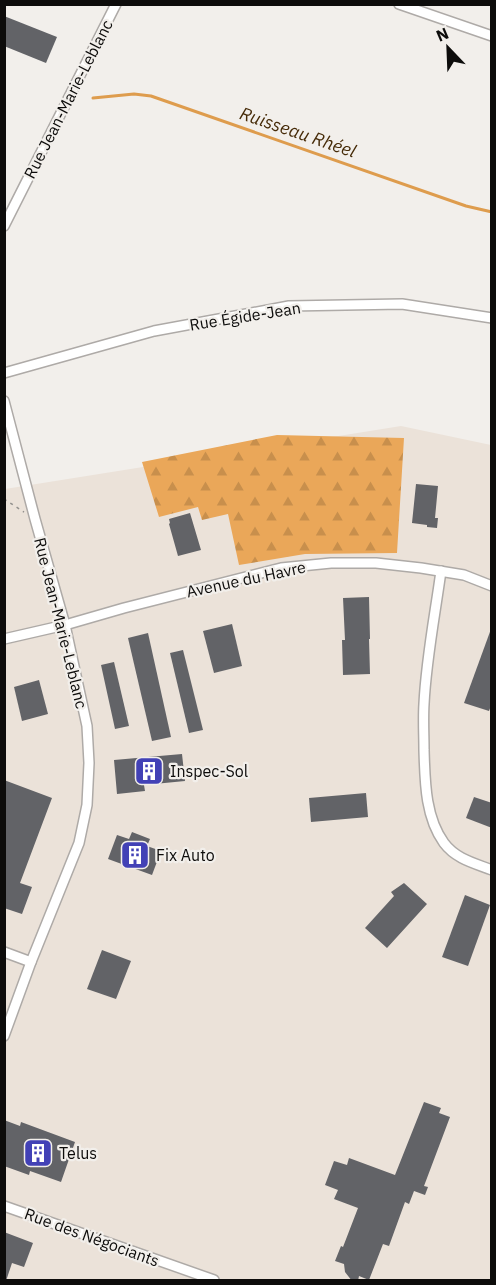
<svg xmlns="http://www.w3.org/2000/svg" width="496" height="1285" font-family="'IBM Plex Sans',sans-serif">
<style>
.built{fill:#ebe2d9}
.forest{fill:url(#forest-firs)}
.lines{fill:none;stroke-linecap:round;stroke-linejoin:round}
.stream{stroke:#de9c4d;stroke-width:3}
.building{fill:#626367}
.street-casing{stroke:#aeaaa7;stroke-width:12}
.path{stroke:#92908d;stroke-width:1.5;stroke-dasharray:3 4.5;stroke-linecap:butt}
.street{stroke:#fff;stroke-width:9}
.labels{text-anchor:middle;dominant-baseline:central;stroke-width:4.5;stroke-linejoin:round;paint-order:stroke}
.street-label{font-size:16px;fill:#0d0c0b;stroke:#f2efeb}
.poi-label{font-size:16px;fill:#0d0c0b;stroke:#f2efeb;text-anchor:start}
.water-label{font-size:18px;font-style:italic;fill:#462b08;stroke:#f2efeb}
</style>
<defs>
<pattern id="forest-firs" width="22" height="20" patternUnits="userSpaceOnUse" patternTransform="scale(1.5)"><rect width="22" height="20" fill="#eaa759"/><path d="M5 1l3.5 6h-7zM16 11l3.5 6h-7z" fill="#c88f4c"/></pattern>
</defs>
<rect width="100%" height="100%" fill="#f2efeb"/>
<!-- built -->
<path class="built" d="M401,426L491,445V1280H5V489Z"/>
<!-- forest -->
<path class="forest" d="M277,435L404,438L397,553L305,554L239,565L228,514L202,520L198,507L159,517L142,462Z"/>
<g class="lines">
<!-- stream -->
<path class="stream" d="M93,98L134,94L151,96L466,206L492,212"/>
</g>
<!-- building -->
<g class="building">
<path d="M4,16L57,37L46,63L4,46Z"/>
<path d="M416,484L438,486L435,518H438L437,528L427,527V525L412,523Z"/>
<path d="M190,513L201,550L178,556L169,524L170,523L169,519Z"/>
<path d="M369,597L370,639H369L370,674L343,675L342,640H345L343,598Z"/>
<path d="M232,624L242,666L214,673L203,631Z"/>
<path d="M491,629L492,703L489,711L464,703Z"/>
<path d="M148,633L171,737L152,741L128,638Z"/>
<path d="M183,650L203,730L189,733L170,653Z"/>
<path d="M114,662L129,726L115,729L101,665Z"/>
<path d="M39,680L48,714L22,721L14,687Z"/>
<path d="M182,754L185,781L144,785L145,791L117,794L114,760Z"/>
<path d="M4,780L52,798L20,883L32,887L22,914L4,908Z"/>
<path d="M366,793L368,817L311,822L309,798Z"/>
<path d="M474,797L492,803V828L466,818Z"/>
<path d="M132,832L150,839L147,846L161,851L152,875L108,859L117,835L129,839Z"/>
<path d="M404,883L427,904L387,948L365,928L394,896L391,892Z"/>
<path d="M465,895L490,905L468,966L442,957Z"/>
<path d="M102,950L131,961L116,999L87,989Z"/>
<path d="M424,1102L441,1108L439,1113L450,1117L424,1186L428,1187L425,1195L414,1191L409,1204L405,1202L389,1246L383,1244L369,1280L359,1276L358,1281H352L345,1272L344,1264L335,1261L341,1246L343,1247L358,1208L334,1199L338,1190L325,1185L334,1161L347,1165L349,1158L395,1175Z"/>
<path d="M4,1120L20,1126L21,1122L75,1142L61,1182L30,1171L29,1175L4,1166Z"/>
<path d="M4,1232L33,1243L24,1267L12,1263L6,1281H4Z"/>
</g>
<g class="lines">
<!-- street casing -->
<g class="street-casing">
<g id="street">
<path d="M399,4L492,36"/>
<path d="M4,226L116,4"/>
<path d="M4,373L154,331L289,306L402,304L492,318"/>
<path d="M4,401L35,519L65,625L87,726L89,763L87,805L79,843L31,962L4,1036"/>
<path d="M441,571C435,615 426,660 424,704C423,719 424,735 424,750C425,781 425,817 444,843C456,859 474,863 492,870"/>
<path d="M4,639L65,625L124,608L281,568L331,563H376L421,568L464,575L492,586"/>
<path d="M4,952L31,962"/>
<path d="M4,1206L214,1280"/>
</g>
</g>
<!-- path -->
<path class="path" d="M4,499L24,512"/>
<!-- street -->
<use href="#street" class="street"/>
</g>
<!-- icons -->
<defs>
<g id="building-square" transform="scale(1.5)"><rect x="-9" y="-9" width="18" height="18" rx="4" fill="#4241b6" stroke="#f2efeb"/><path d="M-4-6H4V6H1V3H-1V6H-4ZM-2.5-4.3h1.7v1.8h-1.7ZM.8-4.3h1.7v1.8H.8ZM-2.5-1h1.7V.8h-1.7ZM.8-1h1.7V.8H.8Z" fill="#fff"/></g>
</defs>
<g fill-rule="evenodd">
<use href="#building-square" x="149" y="771"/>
<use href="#building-square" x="135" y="855"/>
<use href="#building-square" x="38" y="1153"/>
</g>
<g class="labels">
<!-- street labels -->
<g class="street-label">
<text transform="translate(68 99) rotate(-63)">Rue Jean-Marie-Leblanc</text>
<text transform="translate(245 316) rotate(-9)">Rue Égide-Jean</text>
<text transform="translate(246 579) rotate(-12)">Avenue du Havre</text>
<text transform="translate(61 623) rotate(76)">Rue Jean-Marie-Leblanc</text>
<text transform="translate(92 1237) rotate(20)">Rue des Négociants</text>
</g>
<!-- poi labels -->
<g class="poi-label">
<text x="170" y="771">Inspec-Sol</text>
<text x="156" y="855">Fix Auto</text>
<text x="59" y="1153">Telus</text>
</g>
<!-- water labels -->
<g class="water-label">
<text transform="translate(298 132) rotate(19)">Ruisseau Rhéel</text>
</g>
</g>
<!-- border -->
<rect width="496" height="1285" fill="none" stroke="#0d0c0b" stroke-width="12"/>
<!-- north arrow -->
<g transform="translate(448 48) rotate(337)" stroke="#f2efeb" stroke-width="4.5" paint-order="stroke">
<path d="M0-4.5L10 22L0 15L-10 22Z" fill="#0d0c0b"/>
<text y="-9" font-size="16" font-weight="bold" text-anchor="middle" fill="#0d0c0b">N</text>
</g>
</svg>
